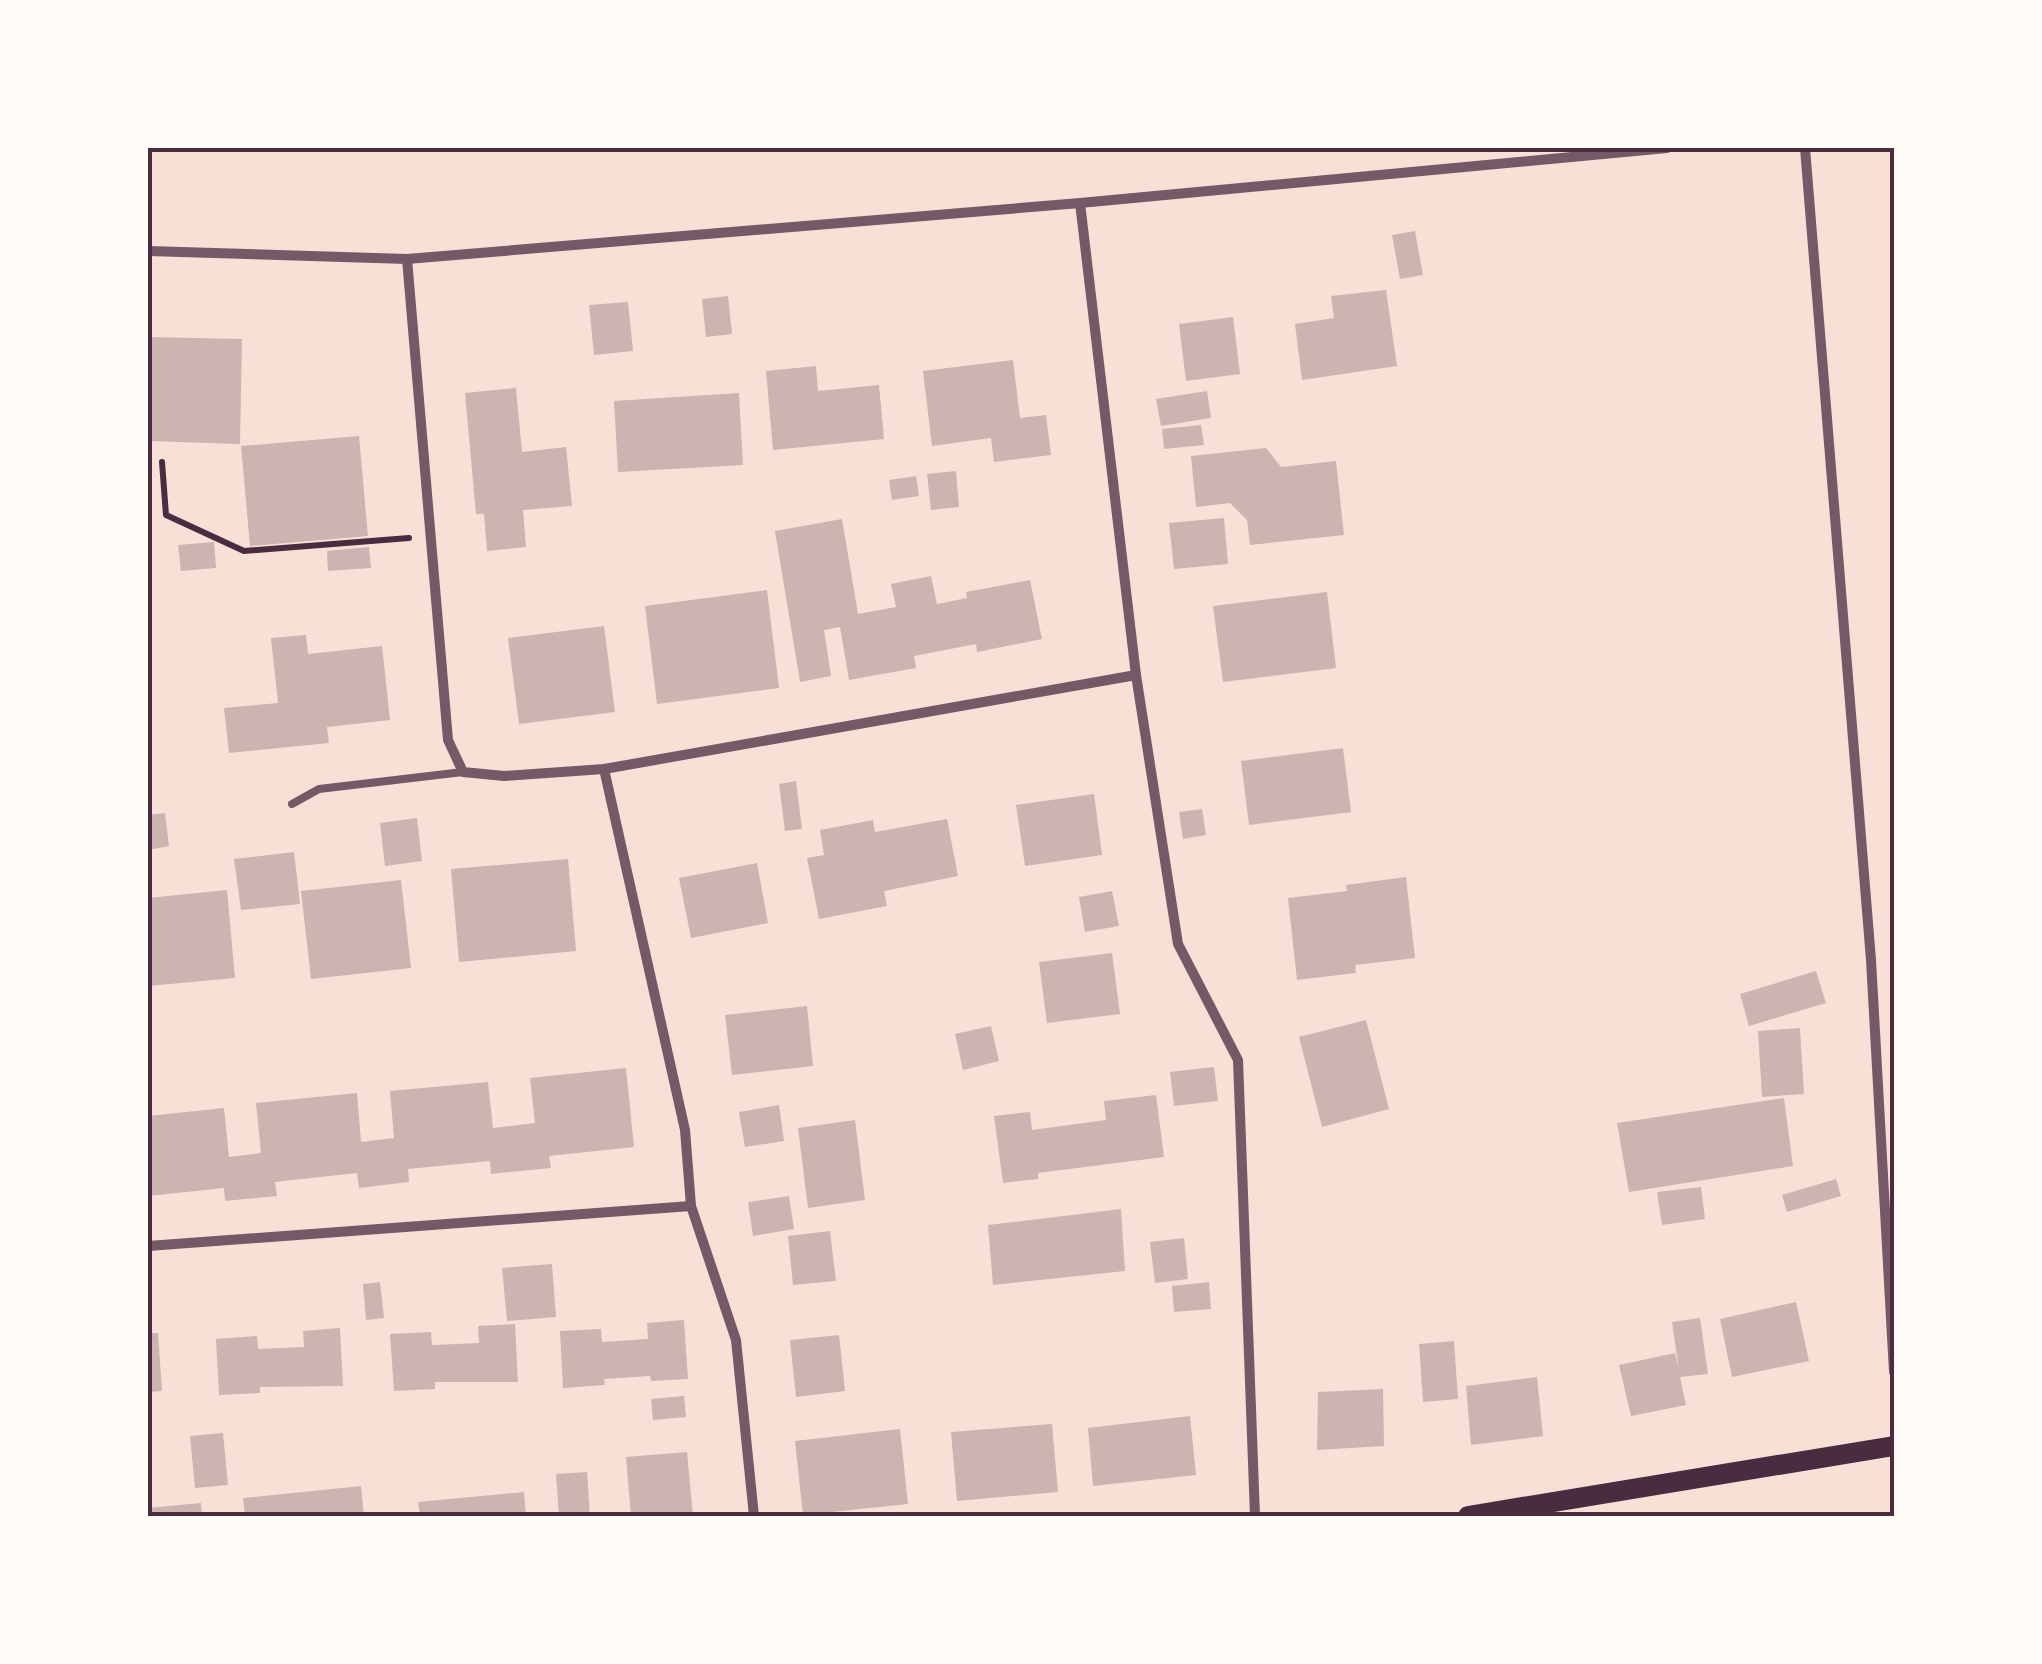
<svg xmlns="http://www.w3.org/2000/svg" width="2042" height="1664" font-family="'DM Sans',sans-serif">
<style>
.building{fill:#ccb4b1}
.lines{fill:none;stroke-linecap:round;stroke-linejoin:round}
.path{stroke:#4a2c40;stroke-width:6}
.service{stroke:#755966;stroke-width:8}
.minor{stroke:#755966;stroke-width:10}
.secondary{stroke:#4a2c40;stroke-width:20}
.neatline{fill:none;stroke:#4a2c40;stroke-width:4}
</style>
<rect width="100%" height="100%" fill="#f7e1d7"/>
<!-- building -->
<g class="building">
<path d="M1415,231L1423,275L1400,279L1392,235Z"/>
<path d="M1386,290L1397,366L1302,380L1295,324L1334,318L1331,296Z"/>
<path d="M728,296L732,334L706,337L702,299Z"/>
<path d="M628,302L633,351L594,355L589,305Z"/>
<path d="M1233,317L1240,374L1186,381L1179,324Z"/>
<path d="M148,337L242,339L240,444L148,441Z"/>
<path d="M1013,360L1020,418L1046,415L1051,455L994,462L991,438L932,446L923,371Z"/>
<path d="M816,366L818,391L879,385L884,439L773,450L766,371Z"/>
<path d="M516,388L522,452L566,447L572,506L523,510L526,547L487,551L484,514H476L465,393Z"/>
<path d="M1207,391L1211,418L1161,426L1156,399Z"/>
<path d="M739,393L743,465L618,472L614,401Z"/>
<path d="M1201,425L1204,445L1164,449L1162,429Z"/>
<path d="M359,436L368,536L250,546L241,446Z"/>
<path d="M1266,448L1281,467L1336,461L1344,535L1250,545L1247,520L1230,503L1196,507L1191,456Z"/>
<path d="M956,471L959,507L931,510L927,474Z"/>
<path d="M916,476L919,496L892,500L889,480Z"/>
<path d="M1224,518L1228,564L1174,569L1169,523Z"/>
<path d="M842,519L858,614L896,607L891,584L931,576L937,604L967,598L966,592L1030,580L1042,639L977,652L976,644L914,656L916,668L849,680L840,627L824,630L831,676L800,682L775,531Z"/>
<path d="M214,542L216,568L181,571L178,545Z"/>
<path d="M369,547L371,568L328,571L327,551Z"/>
<path d="M767,590L779,688L657,704L645,606Z"/>
<path d="M1327,592L1336,668L1223,682L1213,606Z"/>
<path d="M604,626L615,712L519,724L508,638Z"/>
<path d="M306,635L308,654L382,646L390,720L327,727L329,743L229,753L224,708L278,703L271,638Z"/>
<path d="M1343,748L1351,812L1249,825L1241,761Z"/>
<path d="M796,781L802,829L785,831L779,784Z"/>
<path d="M1094,794L1102,855L1025,866L1016,805Z"/>
<path d="M1202,809L1206,835L1183,839L1179,812Z"/>
<path d="M165,813L169,846L148,850V815Z"/>
<path d="M417,818L422,861L385,866L380,823Z"/>
<path d="M947,819L958,876L884,891L887,906L819,919L807,858L824,855L820,830L873,820L875,832Z"/>
<path d="M294,852L300,904L241,910L234,859Z"/>
<path d="M568,859L576,951L459,962L451,869Z"/>
<path d="M757,863L768,923L691,938L679,878Z"/>
<path d="M1406,877L1415,958L1355,965L1356,973L1297,980L1288,898L1347,891L1346,885Z"/>
<path d="M401,880L411,968L311,979L301,891Z"/>
<path d="M227,890L235,978L148,986V898Z"/>
<path d="M1112,891L1119,926L1085,932L1079,897Z"/>
<path d="M1112,953L1120,1014L1047,1023L1039,962Z"/>
<path d="M1816,971L1826,1003L1749,1026L1740,994Z"/>
<path d="M807,1006L813,1066L732,1075L725,1015Z"/>
<path d="M1366,1020L1389,1109L1322,1127L1299,1037Z"/>
<path d="M991,1026L999,1061L963,1070L955,1034Z"/>
<path d="M1800,1028L1804,1094L1762,1097L1758,1031Z"/>
<path d="M1214,1067L1218,1101L1174,1106L1170,1072Z"/>
<path d="M626,1068L634,1147L549,1156L551,1168L491,1174L490,1161L408,1169L409,1182L359,1188L357,1173L275,1182L277,1196L225,1201L224,1188L148,1196V1116L224,1108L229,1157L261,1153L256,1103L357,1093L361,1142L394,1138L390,1091L488,1082L493,1128L535,1123L530,1078Z"/>
<path d="M1156,1095L1164,1157L1038,1173V1179L1003,1183L994,1116L1030,1112L1032,1130L1106,1120L1104,1101Z"/>
<path d="M1784,1098L1793,1166L1629,1192L1617,1123Z"/>
<path d="M779,1105L784,1141L745,1147L739,1112Z"/>
<path d="M855,1120L865,1200L808,1208L798,1128Z"/>
<path d="M1836,1179L1841,1196L1787,1212L1782,1195Z"/>
<path d="M1701,1187L1705,1219L1662,1225L1657,1192Z"/>
<path d="M789,1196L794,1229L753,1236L748,1202Z"/>
<path d="M1121,1209L1125,1271L993,1285L988,1225Z"/>
<path d="M830,1231L836,1281L793,1285L788,1236Z"/>
<path d="M1184,1238L1188,1279L1155,1283L1150,1242Z"/>
<path d="M552,1264L556,1317L507,1321L502,1268Z"/>
<path d="M380,1282L384,1318L366,1320L363,1284Z"/>
<path d="M1209,1282L1211,1309L1174,1312L1172,1286Z"/>
<path d="M1796,1302L1809,1361L1732,1377L1720,1319Z"/>
<path d="M1700,1318L1708,1374L1680,1377L1686,1405L1631,1416L1619,1365L1675,1353L1679,1371L1672,1322Z"/>
<path d="M684,1320L688,1379L651,1381L650,1376L604,1379L605,1385L563,1388L560,1331L601,1329L602,1342L648,1339L647,1323Z"/>
<path d="M515,1324L518,1382H435V1389L394,1391L390,1334L431,1332L432,1345L479,1343L478,1326Z"/>
<path d="M340,1328L343,1386L260,1387V1393L219,1395L216,1339L257,1336L258,1349L304,1347L303,1331Z"/>
<path d="M148,1333H158L162,1391L148,1392Z"/>
<path d="M839,1335L845,1391L796,1397L790,1340Z"/>
<path d="M1454,1341L1458,1399L1423,1402L1419,1344Z"/>
<path d="M1537,1377L1543,1436L1471,1445L1466,1386Z"/>
<path d="M1383,1389L1384,1446L1317,1450L1318,1392Z"/>
<path d="M684,1396L686,1417L653,1420L651,1399Z"/>
<path d="M1190,1416L1196,1475L1093,1486L1088,1428Z"/>
<path d="M1052,1424L1058,1492L957,1501L951,1432Z"/>
<path d="M900,1429L908,1504L803,1515L795,1441Z"/>
<path d="M223,1433L228,1485L195,1488L190,1436Z"/>
<path d="M687,1452L693,1516H631L626,1457Z"/>
<path d="M587,1472L590,1516H559L556,1474Z"/>
<path d="M361,1486L364,1516H245L243,1498Z"/>
<path d="M524,1492L526,1516H420L418,1502Z"/>
<path d="M201,1503L202,1516H148V1508Z"/>
</g>
<g class="lines">
<!-- path -->
<path class="path" d="M162,462L166,515L244,551L409,538"/>
<!-- service -->
<path class="service" d="M292,804L319,789L463,772"/>
<!-- minor -->
<g class="minor">
<path d="M1805,148L1871,960L1894,1372"/>
<path d="M1080,203L1136,675L1178,944L1238,1060L1255,1516"/>
<path d="M148,251L407,259L1080,203L1667,148"/>
<path d="M407,259L448,740L463,772L504,776L604,769L1136,675"/>
<path d="M604,769L685,1130L691,1206L736,1340L754,1516"/>
<path d="M148,1246L691,1206"/>
</g>
<!-- secondary -->
<path class="secondary" d="M1468,1516L1894,1446"/>
</g>
<!-- border -->
<rect width="2042" height="1664" fill="none" stroke="#fffaf5" stroke-width="300"/>
<rect x="150" y="150" width="1742" height="1364" class="neatline"/>
</svg>
